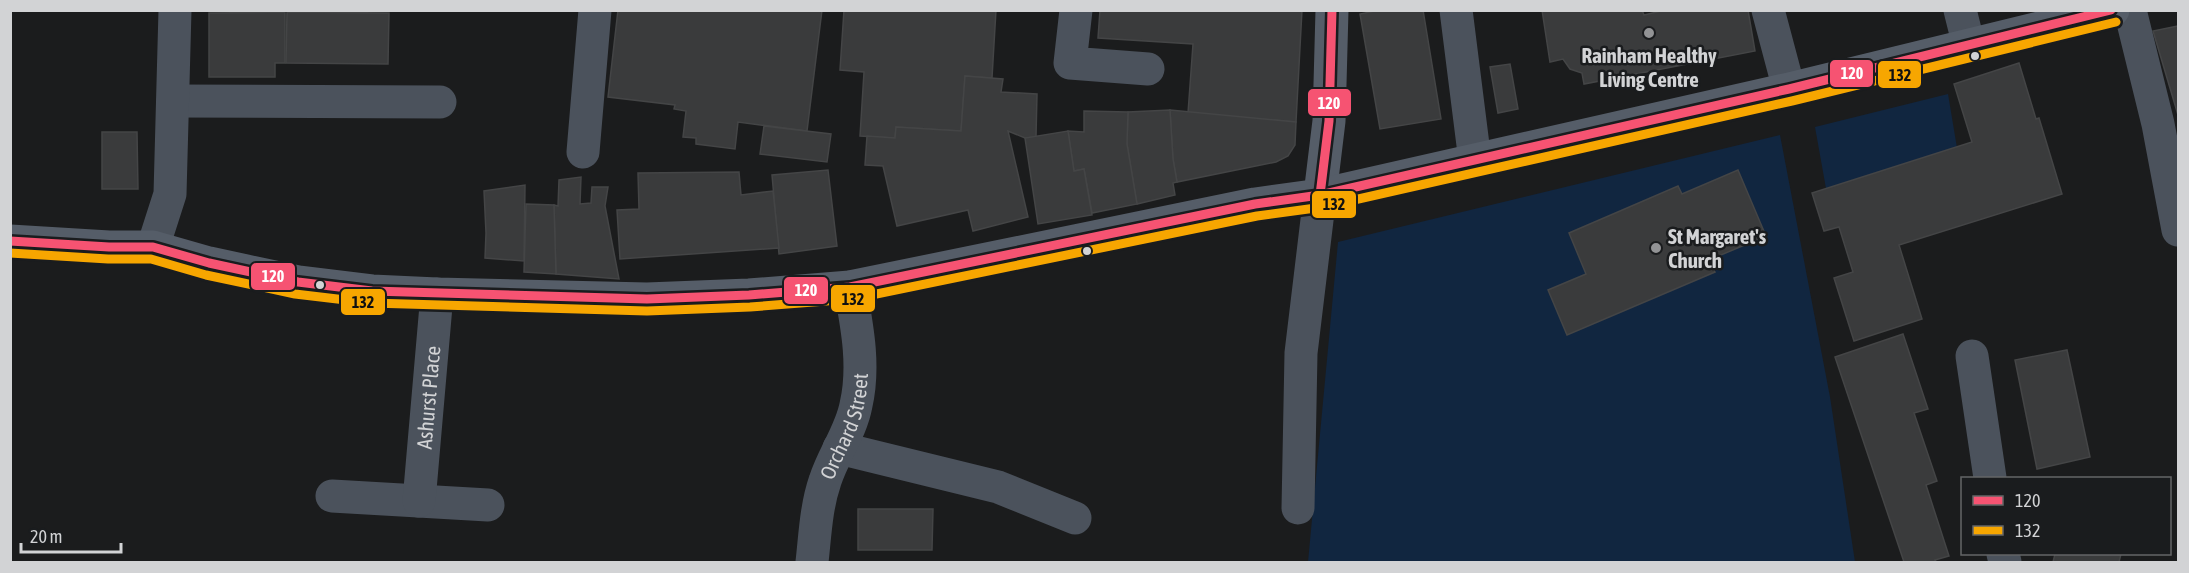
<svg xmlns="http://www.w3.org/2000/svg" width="2189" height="573" font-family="'Asap Condensed',sans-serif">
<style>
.green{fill:#112640}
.building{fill:#3a3b3c;stroke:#444546;stroke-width:1.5}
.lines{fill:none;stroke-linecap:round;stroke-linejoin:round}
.minor{stroke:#4b525c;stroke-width:33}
.major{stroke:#555d68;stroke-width:33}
.bus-1-casing{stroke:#1a1c1e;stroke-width:14}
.bus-2-casing{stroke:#1a1c1e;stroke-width:14}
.bus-1{stroke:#f65372;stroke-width:9}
.bus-2{stroke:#f7a600;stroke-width:9}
.poi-dot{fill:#929395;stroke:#1a1c1e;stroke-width:2}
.bus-dot{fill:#d2d3d5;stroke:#1a1c1e;stroke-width:2}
.labels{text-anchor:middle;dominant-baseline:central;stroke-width:5;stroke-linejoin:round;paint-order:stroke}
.poi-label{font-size:21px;font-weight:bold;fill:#d2d3d5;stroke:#1a1c1e}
.street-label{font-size:21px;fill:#d2d3d5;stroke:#1a1c1e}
.line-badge{stroke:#1a1c1e;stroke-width:2}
.badge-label{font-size:16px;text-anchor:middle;font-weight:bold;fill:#fff}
.pale-badge-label{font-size:16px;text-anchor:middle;font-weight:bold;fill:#111}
</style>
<rect width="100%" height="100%" fill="#1b1c1d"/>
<!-- green -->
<g class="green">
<path d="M1948,94L1958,154L1827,194L1815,127Z"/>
<path d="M1780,135L1830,397L1855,562H1308L1338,242Z"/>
</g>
<!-- building -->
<g class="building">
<path d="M618,10H822L807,131L738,122L735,149L696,144V138L683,137L686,111L674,109L675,105L608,97Z"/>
<path d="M844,10H996L992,78L965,76L961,131L896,127L895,138L860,136L864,72L840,70Z"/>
<path d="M1100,10H1302L1296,122L1188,113L1193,44L1098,38Z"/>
<path d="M1379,10H1423L1441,119L1380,129L1360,14Z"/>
<path d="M1542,10H1642L1644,15L1665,10H1748L1755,51L1584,84L1582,73L1570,69L1563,59L1550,62Z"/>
<path d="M285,12V63H275V77H209V13Z"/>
<path d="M287,12L389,13L388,64L286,63Z"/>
<path d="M2178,26V115L2153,31Z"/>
<path d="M2019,63L2036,119L2039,118L2062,194L1899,245L1922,319L1854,341L1834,278L1853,272L1839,227L1824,231L1812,193L1972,142L1954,84Z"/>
<path d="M1510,64L1518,109L1498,113L1490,67Z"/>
<path d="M965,76L1003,79L1001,92L1037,94L1036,137L1025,138L1008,131L1028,217L973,231L968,210L897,226L883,166L865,165L867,136L895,138L896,127L961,131Z"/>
<path d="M1170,110L1296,122L1295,145L1288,156L1276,162L1177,182L1173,159Z"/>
<path d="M1170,110L1173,159L1177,182L1173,183L1175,195L1137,204L1127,144L1128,112Z"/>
<path d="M1084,111L1128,112L1127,144L1137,204L1092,213L1084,169L1074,171L1068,131L1084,132Z"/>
<path d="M764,126L831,134L827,162L760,154Z"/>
<path d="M1068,131L1074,171L1084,169L1092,215L1038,224L1025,138Z"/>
<path d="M102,132H137L138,189H102Z"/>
<path d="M828,170L837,246L779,254L772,175Z"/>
<path d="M1738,170L1766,236L1709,260L1715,272L1567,335L1548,290L1586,274L1569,233L1678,186L1682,194Z"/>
<path d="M739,172L741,195L773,191L779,248L620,259L617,210L639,209L638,173Z"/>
<path d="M581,177L580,204L591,203L592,187H608L605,206L619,279L556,274L554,205L558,206L559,180Z"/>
<path d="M525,185L524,261L485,258L486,233L484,191Z"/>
<path d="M526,204L554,205L556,274L524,272Z"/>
<path d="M1903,334L1928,409L1914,413L1937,481L1926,485L1949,556L1935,560L1936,562H1904L1835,357Z"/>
<path d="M2067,350L2090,457L2037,469L2015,360Z"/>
<path d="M858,509H933L932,550H858Z"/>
<path d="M2055,554H2121L2119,562H2053Z"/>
</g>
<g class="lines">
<!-- minor -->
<g class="minor">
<path d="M1076,10L1070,63L1148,69"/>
<path d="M1456,10L1475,161"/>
<path d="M1768,10L1789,89"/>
<path d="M1960,10L1969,46"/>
<path d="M2130,10L2158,124L2178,230"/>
<path d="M173,101L440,102"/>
<path d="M583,152L595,10"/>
<path d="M153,247L170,194L175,10"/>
<path d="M1972,356L1990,478"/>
<path d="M839,448L998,487L1075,518"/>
<path d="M332,496L488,505"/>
<path id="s1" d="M419,501L437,294"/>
<path d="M1298,508L1301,353L1320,195"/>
<path d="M2003,554L2005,562"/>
<path id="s2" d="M812,562C815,536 816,507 825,481C833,455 851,432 856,405C865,366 857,326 850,287"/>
</g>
<!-- major -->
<g class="major">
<path d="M1320,195L1329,121L1332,10"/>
<path d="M10,241L109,247H153L209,263L298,282L372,291L437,294L647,299L749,295L850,287L1255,204L1320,195L1789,89L2113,10"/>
</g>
<!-- bus-1 casing -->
<g class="bus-1-casing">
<g id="bus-1">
<path d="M1320,195L1329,121L1332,10"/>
<path d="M10,241L109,247H153L209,263L298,282L372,291L647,299L749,295L850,287L1255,204L1320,195L1789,89L2111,10"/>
</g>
</g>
<!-- bus-2 casing -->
<g class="bus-2-casing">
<path id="bus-2" d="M10,253L108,259H151L206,275L295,294L371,303L647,311L750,307L852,299L1257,216L1323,207L1792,101L2116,22"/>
</g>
<!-- bus-1 -->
<use href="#bus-1" class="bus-1"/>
<!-- bus-2 -->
<use href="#bus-2" class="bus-2"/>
</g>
<!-- markers -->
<g class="poi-dot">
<circle cx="1649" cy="33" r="6"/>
<circle cx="1656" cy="248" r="6"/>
</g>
<g class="bus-dot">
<circle cx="1975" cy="56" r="5"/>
<circle cx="1087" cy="251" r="5"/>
<circle cx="320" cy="285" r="5"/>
</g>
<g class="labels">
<!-- poi labels -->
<g class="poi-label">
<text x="1649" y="55">Rainham Healthy<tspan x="1649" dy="24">Living Centre</tspan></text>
<text x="1668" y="236" text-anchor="start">St Margaret's<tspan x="1668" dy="24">Church</tspan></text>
</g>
<!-- street labels -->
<g class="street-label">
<text stroke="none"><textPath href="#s1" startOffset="104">Ashurst Place</textPath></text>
<text stroke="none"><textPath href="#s2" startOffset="141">Orchard Street</textPath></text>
</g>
</g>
<g class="line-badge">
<rect x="1829" y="59" width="45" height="29" rx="6" fill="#f65372"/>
<rect x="1877" y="60" width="45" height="29" rx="6" fill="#f7a600"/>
<rect x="1307" y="88" width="45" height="29" rx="6" fill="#f65372"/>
<rect x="1311" y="190" width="46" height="29" rx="6" fill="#f7a600"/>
<rect x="250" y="262" width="46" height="29" rx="6" fill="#f65372"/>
<rect x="783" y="276" width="46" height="29" rx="6" fill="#f65372"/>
<rect x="830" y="284" width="46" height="29" rx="6" fill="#f7a600"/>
<rect x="340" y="288" width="46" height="28" rx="6" fill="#f7a600"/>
</g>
<g class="badge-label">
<text x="1852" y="79">120</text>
<text x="1329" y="109">120</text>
<text x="273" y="282">120</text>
<text x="806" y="296">120</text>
</g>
<g class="pale-badge-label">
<text x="1900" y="81">132</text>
<text x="1334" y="210">132</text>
<text x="853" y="305">132</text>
<text x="363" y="308">132</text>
</g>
<!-- border -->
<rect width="2189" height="573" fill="none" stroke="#d2d3d5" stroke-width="24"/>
<!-- legend -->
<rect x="1961" y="477" width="210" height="78" fill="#1a1c1e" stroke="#646567" stroke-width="1.5"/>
<rect x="1973" y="496" width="30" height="9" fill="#f65372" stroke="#646567" stroke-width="1.5"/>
<text x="2015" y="507" font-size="18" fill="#d2d3d5">120</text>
<rect x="1973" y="526" width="30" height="9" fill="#f7a600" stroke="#646567" stroke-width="1.5"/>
<text x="2015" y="537" font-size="18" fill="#d2d3d5">132</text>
<!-- scale -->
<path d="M21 543v9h100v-9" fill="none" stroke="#d2d3d5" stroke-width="3"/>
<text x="30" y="543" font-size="18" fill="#d2d3d5" stroke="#1a1c1e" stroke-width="4.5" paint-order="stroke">20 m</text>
</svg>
